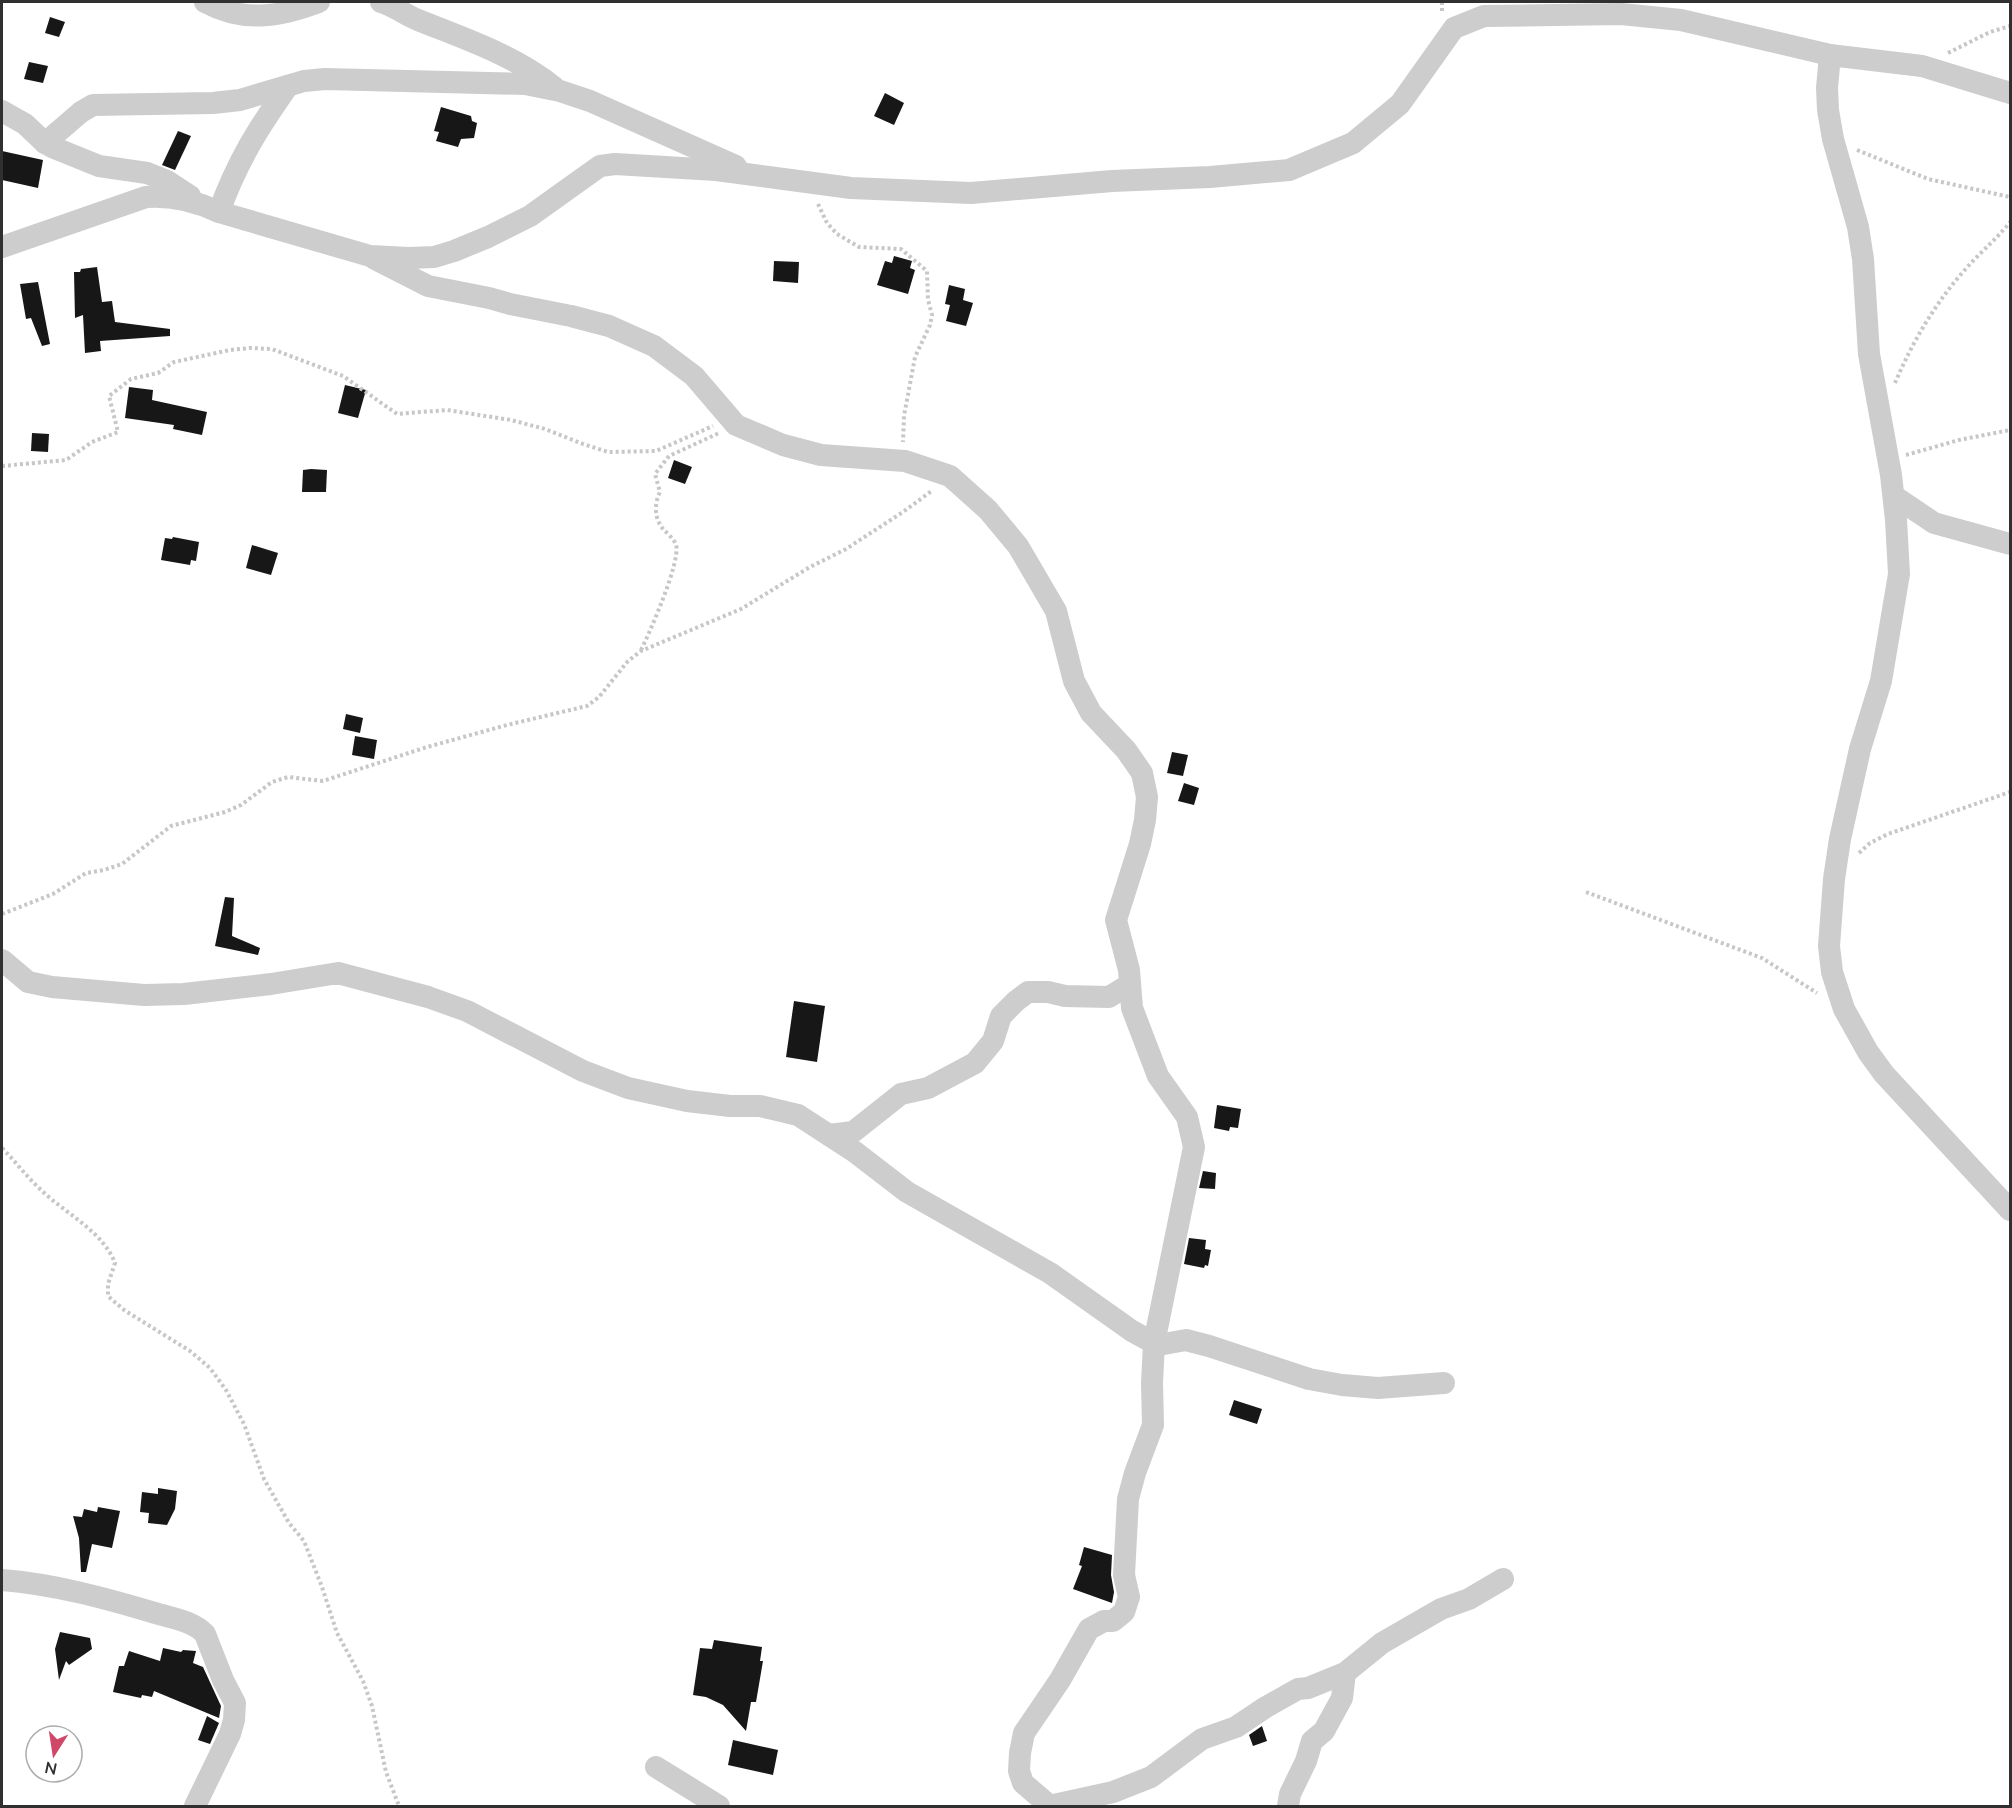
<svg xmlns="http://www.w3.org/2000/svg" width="2012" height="1808" font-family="Mulish,sans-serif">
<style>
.building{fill:#171717}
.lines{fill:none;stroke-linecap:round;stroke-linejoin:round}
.path{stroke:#c7c7c7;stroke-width:4;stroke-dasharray:3 3;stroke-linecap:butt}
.minor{stroke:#cdcdcd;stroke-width:22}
</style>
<rect width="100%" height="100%" fill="#fff"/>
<!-- building -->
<g class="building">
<path d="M50,17L65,22L59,37L45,33Z"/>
<path d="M29,62L48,66L43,83L24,79Z"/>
<path d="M885,93L904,103L894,125L874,116Z"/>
<path d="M441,107L471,116L472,121L477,123L474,138L461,139L458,147L436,141L439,132L434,131Z"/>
<path d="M178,131L191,136L175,170L162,165Z"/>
<path d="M2,151L43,160L38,188L2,180Z"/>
<path d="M894,256L912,261L910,268L915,270L908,294L877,285L885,261L892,263Z"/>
<path d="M774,261L799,262L798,283L773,281Z"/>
<path d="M97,267L102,302L112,301L115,322L170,329V336L100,341L101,351L85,353L83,315L75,318L74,272H80L81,269Z"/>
<path d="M38,282L50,344L42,346L31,318L26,319L20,284Z"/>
<path d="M949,285L965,289L963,300L973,303L966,326L946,321L950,305L945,304Z"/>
<path d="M345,385L366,390L358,418L338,413Z"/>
<path d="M129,387L153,390L152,400L207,412L202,435L173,429L174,425L125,418Z"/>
<path d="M32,433L49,434L48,452L31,451Z"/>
<path d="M674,460L692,467L685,484L668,478Z"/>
<path d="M311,469L327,470L326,492H302L303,470Z"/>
<path d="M173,537L199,542L196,561L191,560L190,565L161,560L165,538L172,539Z"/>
<path d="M252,545L278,553L271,575L246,568Z"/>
<path d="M346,714L363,718L360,733L343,729Z"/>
<path d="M355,736L377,740L374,759L352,755Z"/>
<path d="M1172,752L1188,755L1183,776L1167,773Z"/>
<path d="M1184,783L1199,788L1194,805L1178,801Z"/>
<path d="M225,897L234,898L232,936L260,948L258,955L215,946Z"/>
<path d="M794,1001L825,1006L817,1062L786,1057Z"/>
<path d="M1217,1105L1241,1109L1238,1128L1230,1127L1229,1131L1214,1128Z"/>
<path d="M1203,1171L1216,1173L1215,1189L1199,1188Z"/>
<path d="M1189,1238L1206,1240L1205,1249L1211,1250L1208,1266L1205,1265L1204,1268L1184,1264Z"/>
<path d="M1234,1400L1262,1409L1257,1424L1229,1415Z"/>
<path d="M158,1488L177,1491L175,1509L167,1525L148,1523L149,1513L140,1512L142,1492L158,1494Z"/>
<path d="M98,1507L120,1511L112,1548L92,1544L86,1572H81L79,1538L73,1516L82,1517L84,1509L97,1512Z"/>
<path d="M1084,1547L1112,1555L1111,1575L1114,1592L1112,1603L1073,1589L1082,1566L1079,1565Z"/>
<path d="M60,1632L90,1638L92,1649L69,1665L66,1661L59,1680L55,1649Z"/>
<path d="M714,1640L762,1647L760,1661H763L756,1702H751L746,1731L723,1705L706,1697L693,1695L700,1648L712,1649Z"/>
<path d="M163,1648L181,1652L183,1650L196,1651L193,1663L203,1667L221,1706L219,1718L154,1691L152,1697L142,1695L141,1698L113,1692L119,1666H124L129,1651L160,1661Z"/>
<path d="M207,1716L219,1723L210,1744L198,1740Z"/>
<path d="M1262,1726L1267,1741L1253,1746L1249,1735Z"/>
<path d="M733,1740L778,1750L773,1775L728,1765Z"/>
</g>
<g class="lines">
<!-- path -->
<g class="path">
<path d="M1442,2V13"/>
<path d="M1948,53L1990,32L2010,26"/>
<path d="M1857,150L1928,179L2010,197"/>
<path d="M818,204L827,223L837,234L859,247L901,249L927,271L928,300L932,315L930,325L915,357L904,416L903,442"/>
<path d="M1895,383C1912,343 1934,305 1963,272C1978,254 1996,240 2010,222"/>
<path d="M1906,455L1959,440L2010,430"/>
<path d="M2,466L66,460L92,442L118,432L109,396L131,379L158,373L174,362L230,350L250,348L272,349L343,376L397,414L447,410L511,420L545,429L583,444L608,452L656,451L713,426"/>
<path d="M641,650C650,632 681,561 676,545C674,539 668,534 664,530C654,519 654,504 660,492L655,474L669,456L719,433"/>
<path d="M1859,853L1870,843L1888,834L2010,792"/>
<path d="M1586,892L1762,958L1817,993"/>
<path d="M2,914L53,894L86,873L104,870L122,864L171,826L225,812L241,805L272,782L288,777L323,781L427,747L507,725L587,706L599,697L628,661L641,651L741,609L810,567L846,549L903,512L933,490"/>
<path d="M2,1148C15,1161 26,1176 40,1189C64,1213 102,1230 115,1263L108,1284V1296L124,1310L190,1351L210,1368L226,1390L244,1424L264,1479L289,1523L304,1541L322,1587L337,1633L363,1681L372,1706L386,1772L399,1806"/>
</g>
<!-- minor -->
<g class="minor">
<path d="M205,2C244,23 279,17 319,2"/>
<path d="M381,2C394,6 406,15 418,20C465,39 514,55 554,87"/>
<path d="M1830,55L1827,88L1828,110L1833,139L1858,227L1863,259L1869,354L1891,475L1896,520L1899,574L1881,681L1860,749L1840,839L1834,879L1829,946L1832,972L1844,1009L1868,1052L1884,1074L2010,1210"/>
<path d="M2,111L25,124L45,143L52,147L99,166L147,173L167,181L190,196"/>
<path d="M45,143L81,112L93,105L213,103L240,100L304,81L325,79L525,84L560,91L590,101L736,166"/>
<path d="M219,212C237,162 257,130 288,86"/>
<path d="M2,247L146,197C172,195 196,201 219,212L370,256L409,258L434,257L454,251L488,237L530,216L600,166L615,164L716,170L851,188L971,193L1112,181L1210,177L1289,170L1353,143L1400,104L1454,28L1484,16L1621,14L1681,20L1830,55L1922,66L2010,93"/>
<path d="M375,259L428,286L489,298L510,304L571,316L609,326L654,346L694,376L736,425L783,445L821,455L905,461L950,476L988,510L1018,546L1056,611L1074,681L1091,713L1126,750L1142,773L1147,797L1145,820L1140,844L1116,920L1129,970L1132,1008L1158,1076L1187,1117L1194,1147L1154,1343L1152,1383L1153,1425L1135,1473L1128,1499L1124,1575L1129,1597L1124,1612L1113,1621H1104L1089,1629L1060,1680L1024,1733L1020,1753L1019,1771L1023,1783L1050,1806"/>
<path d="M1894,496L1934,523L2010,544"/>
<path d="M2,960L28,982L52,987L144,995L184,994L271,984L338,973L428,997L467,1011L583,1071L628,1088L687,1101L730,1106H760L798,1115L855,1152L907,1192L1050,1273L1132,1331L1154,1343L1164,1344L1186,1340L1209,1346L1309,1379L1342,1385L1378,1388L1444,1383"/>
<path d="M829,1135L853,1132L901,1094L928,1088L975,1063L993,1041L1001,1016L1016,1001L1028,992H1048L1065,996L1109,997L1130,984"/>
<path d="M2,1580C53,1584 105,1598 155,1613C172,1618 193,1621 205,1634L223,1680L235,1703L234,1720L230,1734L195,1806"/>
<path d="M656,1767L719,1806"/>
<path d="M1049,1806L1113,1792L1151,1777L1202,1739L1236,1727L1266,1707L1298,1689L1308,1688L1345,1673L1382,1643L1441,1609L1469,1599L1503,1579"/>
<path d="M1288,1806L1290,1794L1306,1761L1312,1741L1324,1731L1342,1698L1345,1673"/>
</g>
</g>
<!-- border -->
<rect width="2012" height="1808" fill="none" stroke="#303030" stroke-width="6"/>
<!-- north arrow -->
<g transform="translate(54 1754) rotate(192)"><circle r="28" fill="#ffffff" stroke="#acacac" stroke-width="1.5"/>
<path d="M0-4.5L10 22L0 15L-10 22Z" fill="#d04869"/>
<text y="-9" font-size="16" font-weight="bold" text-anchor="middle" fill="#303030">N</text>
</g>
</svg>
